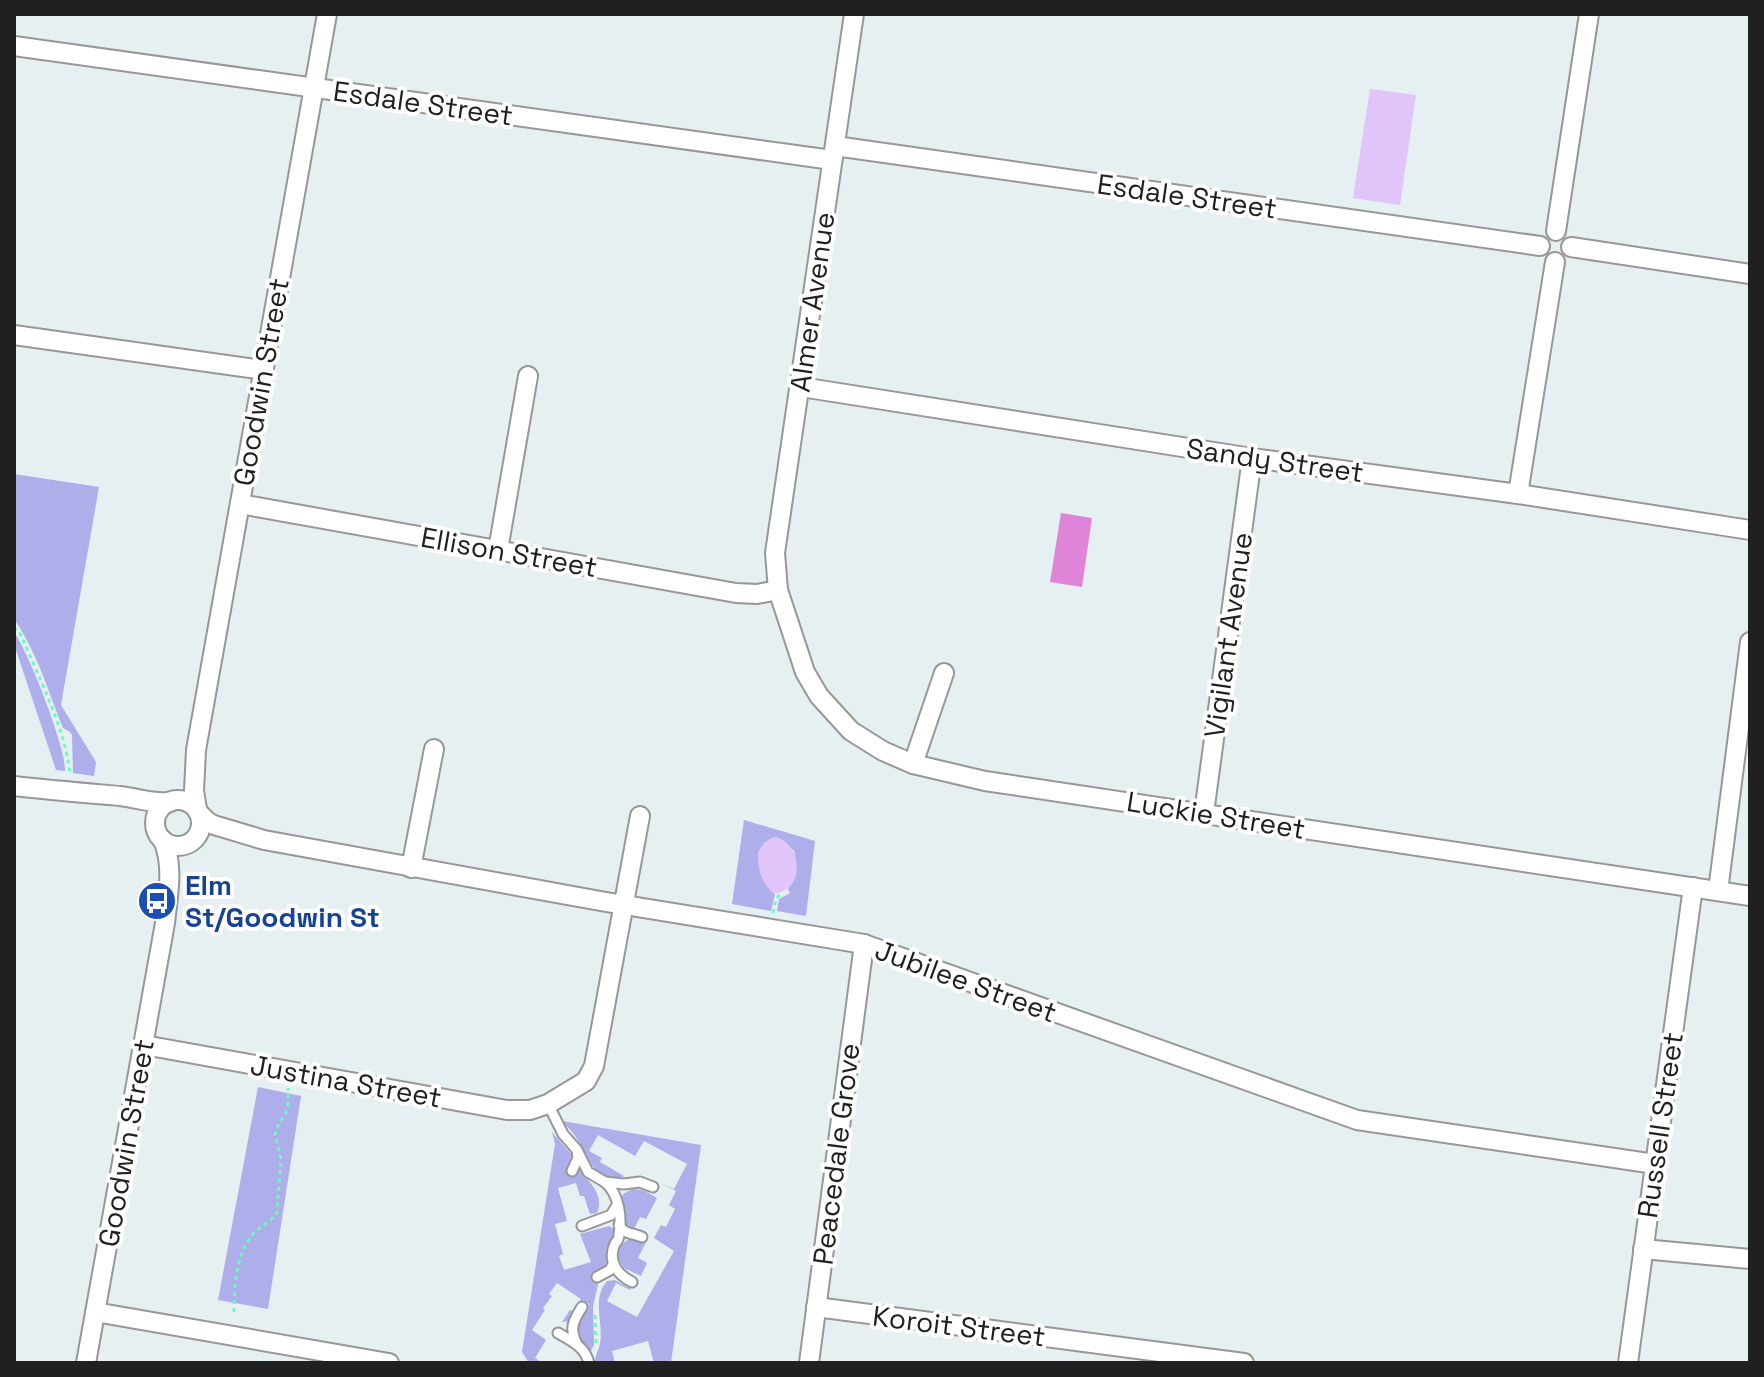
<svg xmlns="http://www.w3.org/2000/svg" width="1764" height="1377" font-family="'Space Grotesk',sans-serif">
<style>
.grass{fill:#adaeea}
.park{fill:#e1c4fa}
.pitch{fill:#e084d9}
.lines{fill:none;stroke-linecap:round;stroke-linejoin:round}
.service-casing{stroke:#979797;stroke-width:13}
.minor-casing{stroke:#979797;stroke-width:22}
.path{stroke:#6efabd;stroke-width:3;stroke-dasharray:4 4;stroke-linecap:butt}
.service{stroke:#fff;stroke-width:9}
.minor{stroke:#fff;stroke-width:18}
.labels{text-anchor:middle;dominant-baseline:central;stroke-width:8;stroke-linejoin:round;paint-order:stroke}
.street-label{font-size:28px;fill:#202020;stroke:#fff}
.transit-label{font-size:28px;font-weight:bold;fill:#164399;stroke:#fff;text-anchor:start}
</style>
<rect width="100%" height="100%" fill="#e6eff1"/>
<!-- grass -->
<g class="grass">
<path d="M14,474L99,487L61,705L96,762L94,776L73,773L72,735L70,732L63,728C48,691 37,652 14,619Z"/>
<path d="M14,632C28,651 66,748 65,771L56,770L14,644Z"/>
<path d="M744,820L815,841L806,916L777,911L779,899L790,893L788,889C796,876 797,864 794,850H759C757,866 761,884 775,894L771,911L732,904Z"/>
<path d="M258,1087L301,1096L268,1309L218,1300Z"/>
<path d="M562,1121L701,1145L671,1363H654L648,1341L612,1351L615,1363H595C595,1355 598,1352 600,1344C604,1322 591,1300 607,1281L615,1280L631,1289L630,1290L616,1283L607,1301L637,1317L674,1251L654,1238L661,1225L666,1227L675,1209L669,1205L676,1191L661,1183L674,1189L687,1164L644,1141L635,1156L598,1135L589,1151L602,1158L600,1162L624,1176C598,1192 587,1151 575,1136C572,1131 566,1126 562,1121Z"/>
<path d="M552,1132L572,1155L567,1171L573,1175L579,1169C589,1182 605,1195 597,1213L590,1214L584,1196H580L576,1183L558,1188L567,1221L555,1224L563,1254L559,1256L564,1270L591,1262L580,1234L609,1226L614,1229L615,1232L608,1249L605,1267L591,1275L593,1279L599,1280L593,1307L594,1345L590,1353C570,1335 576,1325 589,1304L583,1300L569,1321L562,1322L570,1310L572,1311L581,1299L557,1283L549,1294L552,1296L543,1308L545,1310L532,1330L546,1340L535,1358L543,1363H529L522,1352L555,1144Z"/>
<path d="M632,1189L643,1190L657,1198L646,1219L640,1217L633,1231C621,1222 618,1207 623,1194Z"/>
<path d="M630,1238L640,1239L646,1242L638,1258L647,1263L641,1276L624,1268L618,1258L620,1246Z"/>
</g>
<!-- park -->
<g class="park">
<path d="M1370,89L1416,95L1400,205L1353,198Z"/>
<path d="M775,837C797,841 805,876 787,889C783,892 779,892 775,894C757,881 748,844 775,837Z"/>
</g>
<!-- pitch -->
<path class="pitch" d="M1061,513L1092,518L1082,587L1050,582Z"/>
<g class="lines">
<!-- service casing -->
<g class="service-casing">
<g id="service">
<path d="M548,1104L563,1134L577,1150L588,1172L605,1182L624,1184L640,1182L653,1187"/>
<path d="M572,1171L578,1158L577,1150"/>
<path d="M605,1182C619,1194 622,1217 619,1235C618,1243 617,1238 614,1246C608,1262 618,1275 632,1282"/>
<path d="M619,1225C625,1235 633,1233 642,1237"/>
<path d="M582,1226L611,1215L617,1205"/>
<path d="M597,1277L610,1270L613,1264"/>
<path d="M558,1333C572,1341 585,1347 589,1363"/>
<path d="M577,1344C569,1329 573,1321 582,1307"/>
</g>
</g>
<!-- minor casing -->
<g class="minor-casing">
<g id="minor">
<path d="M854,14L775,553L778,590L805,672L819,696L851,731L883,751L913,764L985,781L1750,896"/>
<path d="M14,46L832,160"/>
<path d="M835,146L1540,246"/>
<path d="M1556,231L1589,14"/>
<path d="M1571,247L1750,274"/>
<path d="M14,335L263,370"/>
<path d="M801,387L1252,458L1518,494L1750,530"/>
<path d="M1518,494L1555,262"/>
<path d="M240,504L736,593L757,594L778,590"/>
<path d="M498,550L528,376"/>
<path d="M913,764L944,673"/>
<path d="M14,786C49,790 85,793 120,796C138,798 151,804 170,802"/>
<circle cx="178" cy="823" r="23"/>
<path d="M197,809L194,791L196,750L327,14"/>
<path d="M198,812L208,822L214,825L264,840L606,902L864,944L1357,1120L1655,1164"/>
<path d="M1204,813L1252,458"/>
<path d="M411,868L434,749"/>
<path d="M1718,891L1750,642"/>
<path d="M144,1045L507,1110H530L548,1104L586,1081L594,1066L640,816"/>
<path d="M1643,1249L1750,1259"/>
<path d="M816,1307L1244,1363"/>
<path d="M95,1312L389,1363"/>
<path d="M86,1363L165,923C168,895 174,866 163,840"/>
<path d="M809,1363L864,944"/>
<path d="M1628,1363L1693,887"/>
</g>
</g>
<!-- path -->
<g class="path">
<path d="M14,627L21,635C39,678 66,730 70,775"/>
<path d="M773,913L776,898L782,894"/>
<path d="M234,1312C234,1288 236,1251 254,1233C262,1225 271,1222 277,1212L281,1159L275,1135L279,1123L286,1113L288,1103V1088"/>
<path d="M595,1315L596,1347"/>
</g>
<!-- service -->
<use href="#service" class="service"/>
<!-- minor -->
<use href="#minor" class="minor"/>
</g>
<!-- icons -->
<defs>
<g id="bus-disc" transform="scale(2)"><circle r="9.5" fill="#1a4fb4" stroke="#fff"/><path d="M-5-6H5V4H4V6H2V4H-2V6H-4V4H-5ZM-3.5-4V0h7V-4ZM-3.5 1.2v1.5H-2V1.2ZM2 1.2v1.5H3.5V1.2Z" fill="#fff"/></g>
</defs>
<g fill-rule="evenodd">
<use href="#bus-disc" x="157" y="901"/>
</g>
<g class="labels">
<!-- street labels -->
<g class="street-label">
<text transform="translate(423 103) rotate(8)">Esdale Street</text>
<text transform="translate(1187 196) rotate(8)">Esdale Street</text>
<text transform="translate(812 302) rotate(-82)">Almer Avenue</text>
<text transform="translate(261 382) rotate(-80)">Goodwin Street</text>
<text transform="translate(1275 460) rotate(8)">Sandy Street</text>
<text transform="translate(509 552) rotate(10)">Ellison Street</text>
<text transform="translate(1228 635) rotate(-82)">Vigilant Avenue</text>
<text transform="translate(1216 815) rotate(9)">Luckie Street</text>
<text transform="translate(966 981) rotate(20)">Jubilee Street</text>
<text transform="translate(346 1081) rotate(10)">Justina Street</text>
<text transform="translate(1660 1125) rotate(-82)">Russell Street</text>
<text transform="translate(126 1143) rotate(-80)">Goodwin Street</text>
<text transform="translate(836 1154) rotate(-83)">Peacedale Grove</text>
<text transform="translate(959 1326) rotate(7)">Koroit Street</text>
</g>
<!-- transit labels -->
<g class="transit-label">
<text x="185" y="885">Elm<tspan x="185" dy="32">St/Goodwin St</tspan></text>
</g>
</g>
<!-- border -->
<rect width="1764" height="1377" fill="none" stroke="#202020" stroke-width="32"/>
</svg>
